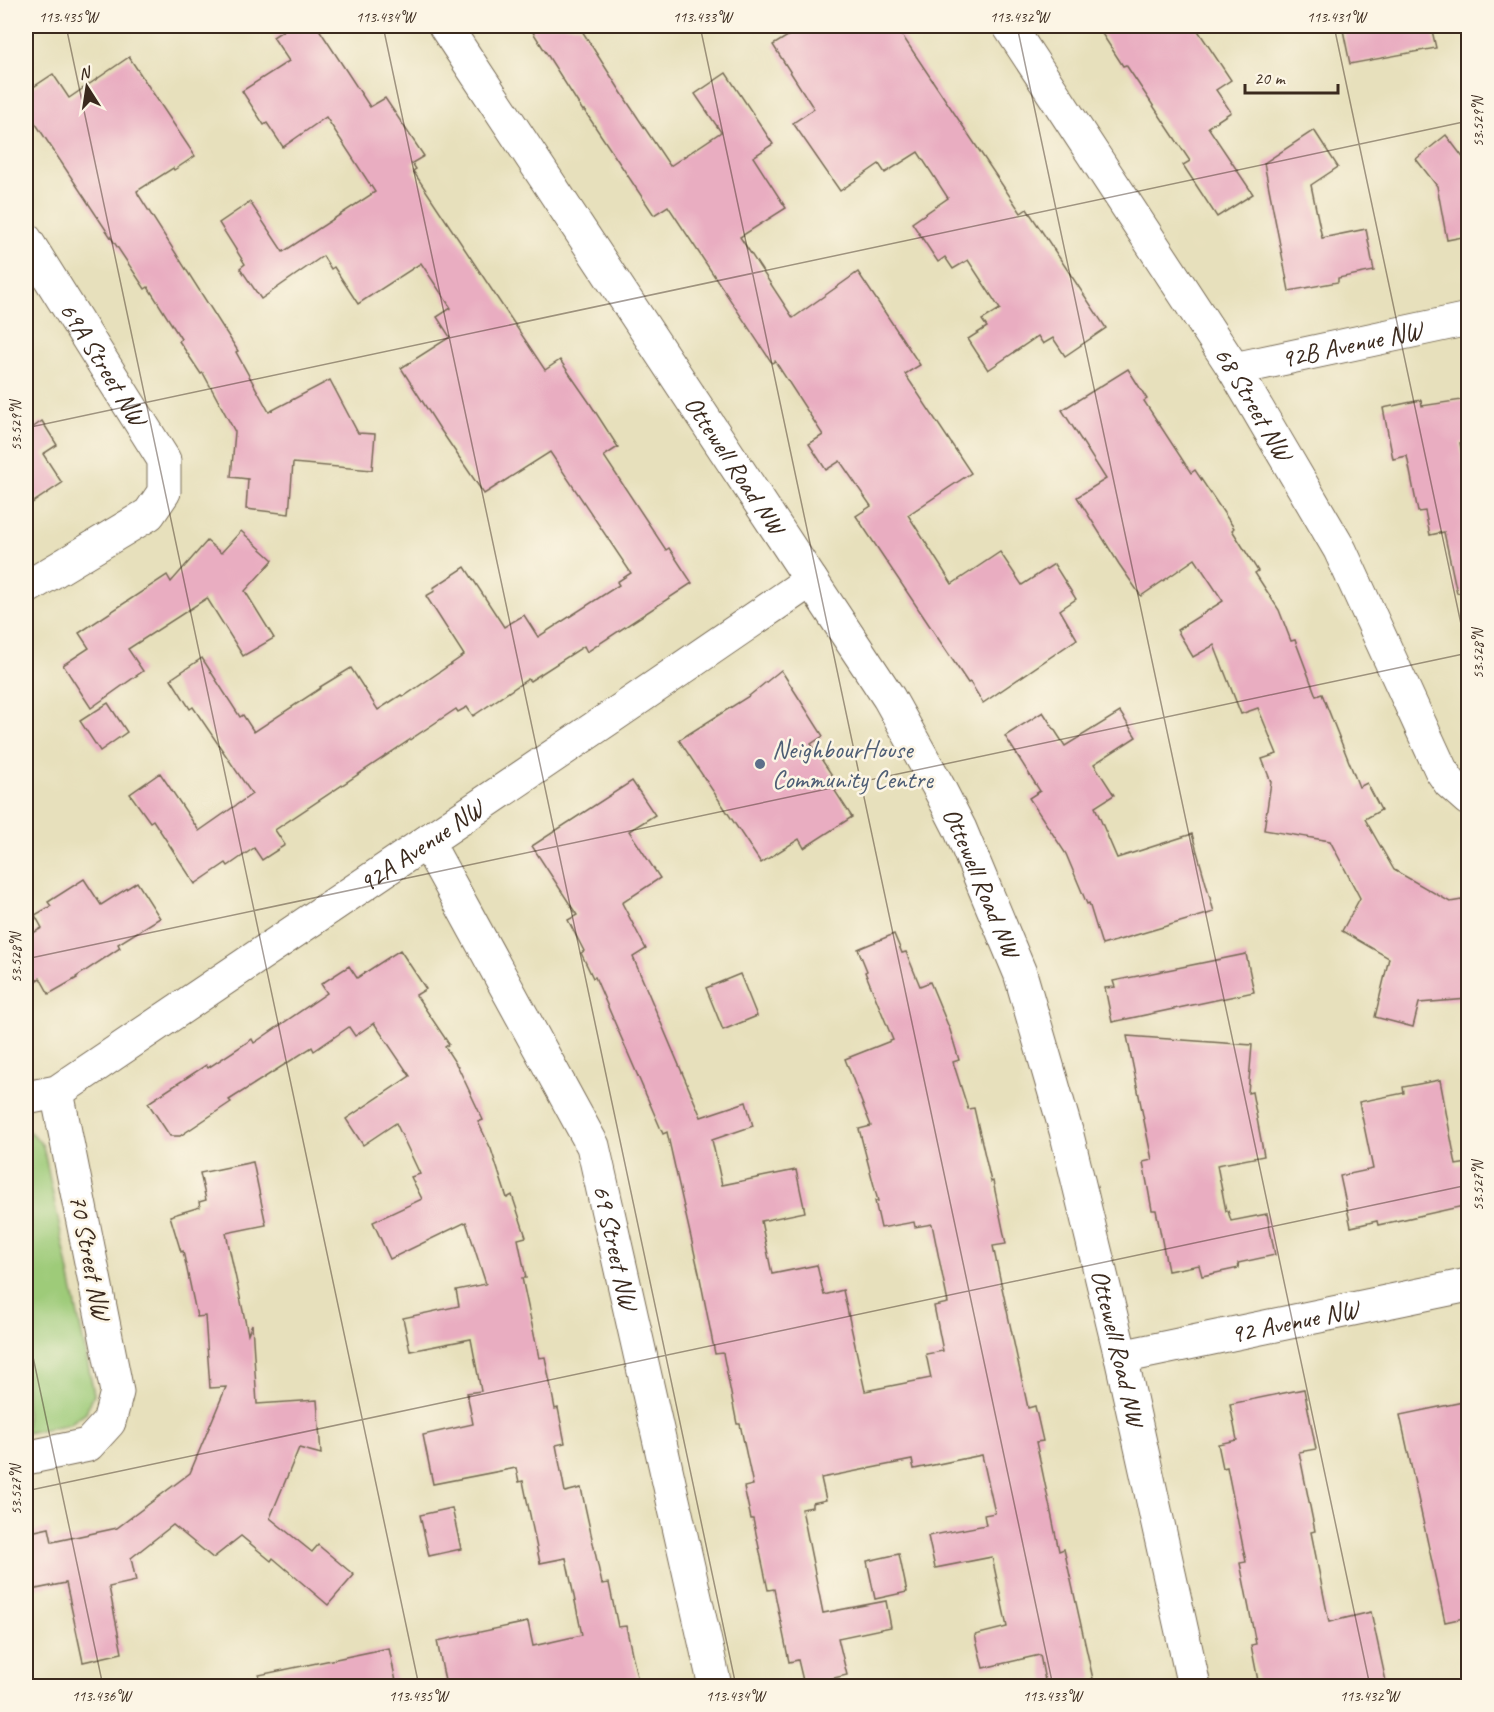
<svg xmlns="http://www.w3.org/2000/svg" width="1494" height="1712" font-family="Caveat,sans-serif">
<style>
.green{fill:#9ecb79;stroke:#6c7a4c;stroke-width:1.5}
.building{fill:#e9adc1}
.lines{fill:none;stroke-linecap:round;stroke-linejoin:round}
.minor-casing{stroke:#776a55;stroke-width:35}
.tertiary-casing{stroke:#776a55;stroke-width:35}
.minor{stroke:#fff;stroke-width:33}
.tertiary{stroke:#fff;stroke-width:33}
.ticks{fill:none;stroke:#3b2a1e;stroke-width:1.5;stroke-opacity:0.45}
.service-dot{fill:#5c6f8a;stroke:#fcf5e5;stroke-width:2}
.labels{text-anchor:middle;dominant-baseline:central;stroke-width:5;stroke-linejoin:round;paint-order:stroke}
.street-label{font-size:26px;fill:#3b2a1e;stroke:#fcf5e5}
.service-label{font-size:26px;fill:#4e5e75;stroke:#fcf5e5;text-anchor:start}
.neatline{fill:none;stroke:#3b2a1e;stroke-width:2}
.ticks-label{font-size:15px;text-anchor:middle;fill:#3b2a1e}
</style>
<rect width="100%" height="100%" fill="#fcf5e5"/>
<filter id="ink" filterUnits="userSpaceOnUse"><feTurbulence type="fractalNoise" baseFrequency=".0167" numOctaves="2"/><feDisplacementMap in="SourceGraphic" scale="12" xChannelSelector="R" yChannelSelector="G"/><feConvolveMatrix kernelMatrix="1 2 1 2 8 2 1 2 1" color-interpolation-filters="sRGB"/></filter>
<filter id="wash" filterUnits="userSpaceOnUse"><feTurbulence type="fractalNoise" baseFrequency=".008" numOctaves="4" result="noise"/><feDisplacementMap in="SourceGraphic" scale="24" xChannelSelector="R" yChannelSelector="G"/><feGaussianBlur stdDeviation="1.35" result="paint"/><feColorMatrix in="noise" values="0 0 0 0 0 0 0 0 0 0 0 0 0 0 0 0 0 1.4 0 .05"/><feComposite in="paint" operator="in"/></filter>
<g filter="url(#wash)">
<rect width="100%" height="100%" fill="#e7e0bc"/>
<!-- green -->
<path class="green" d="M26,1130L34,1135L43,1146L94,1394L86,1412L69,1424L26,1433Z"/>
<g id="blocks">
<!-- building -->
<g class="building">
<path d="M290,26H317L370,107L385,98L424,156L412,163L416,169L413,171L545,370L560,360L589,402L618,447L604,456L666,550L669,548L692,583L587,652L584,646L530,681L528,679L473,716L467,707L458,712L456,709L275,830L285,845L262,860L254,848L228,866L226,863L195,884L153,820L150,822L130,794L160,773L199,831L252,794L193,707L190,709L171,679L202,658L240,717L243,715L254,732L321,688L320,687L351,668L378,710L401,695L403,697L464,655L426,596L435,591L433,588L465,567L504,627L524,615L538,637L619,585L617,582L631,573L550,452L484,494L440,429L401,368L450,337L437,317L451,308L421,263L358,304L334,267L331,269L323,256L261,299L240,268L245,264L219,223L250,202L283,252L375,192L326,117L283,147L267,123L264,125L242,91L289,61L273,37Z"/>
<path d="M529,26H579L628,103L670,166L721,132L695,94L726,73L773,144L753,157L786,208L740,237L793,318L858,272L920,365L905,374L971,473L908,515L952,584L1000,552L1022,585L1054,564L1076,599L1060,610L1077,639L983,703L970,682L968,683L856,516L871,506L840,461L826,470L809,444L823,435L775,361L772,363L668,206L654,215L584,110L583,111Z"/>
<path d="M804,26H896L1021,213L1027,209L1106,328L1065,356L1053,338L1043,344L1038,336L988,370L968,339L987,327L982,320L1000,309L968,260L953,269L945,257L938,262L912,223L948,198L918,152L885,173L879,164L840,191L793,123L814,109L773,45Z"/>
<path d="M1097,26H1195L1231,80L1216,90L1231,112L1208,127L1253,194L1217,217L1183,165L1190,161L1126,65L1123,66Z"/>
<path d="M1366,26H1431L1436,48L1350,64L1343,30Z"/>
<path d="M129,57L195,156L174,170L173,168L137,191L138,194L238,351L236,352L269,412L330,380L358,433L375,434L372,470L293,463L289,514L246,509L248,479L231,477L235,432L203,373L201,374L179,341L181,339L148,287L145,289L26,109V92L53,74L69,98Z"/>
<path d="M1314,130L1338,167L1311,185L1322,238L1366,229L1374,271L1338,278V282L1289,291L1264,163Z"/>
<path d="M1446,135L1468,164V236L1447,240L1437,186L1416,159Z"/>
<path d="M1128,369L1147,399L1144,401L1191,473L1195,470L1234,528L1232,530L1258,571L1255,573L1279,610L1291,641L1295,640L1316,696L1322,694L1359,787L1367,783L1381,810L1365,819L1394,870L1450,902L1468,899V958L1465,959L1468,999L1419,1003L1413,1027L1375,1017L1389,958L1342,931L1360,898L1330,841L1264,830L1271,782L1262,759L1277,754L1258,708L1241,714L1214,645L1193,657L1177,630L1223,601L1195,559L1141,596L1119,564L1077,497L1106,479L1062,410Z"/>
<path d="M1468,399V442L1460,443L1468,487V591L1457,593L1444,532L1430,535L1425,511L1418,512L1407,456L1393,459L1383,408L1421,400L1422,406Z"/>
<path d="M42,421L57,445L43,454L62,483L26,507V428L28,431Z"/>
<path d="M241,531L273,560L245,591L274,638L243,656L207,598L128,649L143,671L91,708L63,665L89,648L79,633L167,575L171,582L207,541L221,553Z"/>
<path d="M781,670L823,736L811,744L840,787L835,791L852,817L804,848L799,839L761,863L679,740L749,696Z"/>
<path d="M108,703L127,732L100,751L80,721Z"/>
<path d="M1043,712L1065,746L1120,712L1136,737L1094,764L1114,795L1095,807L1117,858L1192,834L1214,912L1102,945L1089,903L1087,904L1066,854L1029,798L1040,791L1005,736Z"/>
<path d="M632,781L655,815L629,831L660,878L622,903L646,949L633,957L701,1117L746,1102L753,1126L712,1140L722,1185L796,1170L805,1212L761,1221L772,1274L817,1265L824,1295L843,1290L865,1391L931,1378L926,1354L943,1351L934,1306L948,1303L932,1224L915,1227L914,1222L881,1228L875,1201H878L859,1129L871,1126L845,1059L893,1040L865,972L867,971L858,949L894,934L902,953L906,952L920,986L930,982L950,1030L959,1060L953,1062L968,1109L974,1108L991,1182L993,1181L1006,1244L993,1246L1028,1408L1035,1406L1043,1441L1036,1442L1041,1465L1059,1551L1064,1549L1093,1679L1058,1686H1046L1040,1655L983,1668L975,1635L1007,1627L992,1557L935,1568L928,1536L986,1525L984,1515L995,1513L982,1455L914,1469L912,1460L821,1478L826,1500L812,1503V1507L802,1509L823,1613L886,1601L891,1627L838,1638L847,1675L804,1685L798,1660L789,1662L774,1589L768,1590L753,1519H751L744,1487L753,1485L740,1424H737L723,1353L715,1354L699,1273L667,1132L663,1134L595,977L593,978L581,953L584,951L568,920L577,915L532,846Z"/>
<path d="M84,879L101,905L137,882L160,918L118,944L120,948L76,977L77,978L49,994L40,978L26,987V937L42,928L35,915L51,906L48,902Z"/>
<path d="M400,950L426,989L416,995L449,1044L445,1047L458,1067L483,1120L478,1122L491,1149L507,1198L512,1195L526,1237L518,1239L526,1278H522L539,1358L545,1357L555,1409L558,1408L565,1443L556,1445L565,1492L581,1488L602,1584L609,1583L618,1627L626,1626L639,1686H446L437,1641L528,1622L533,1646L582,1635L566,1558L540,1563L523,1481L519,1482L516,1468L433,1484L423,1435L473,1424L467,1393L481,1391L471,1339L410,1351L403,1318L459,1306L456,1290L486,1284L466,1222L390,1259L373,1222L422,1199L411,1177L420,1174L396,1123L363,1145L346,1119L410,1076L374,1023L355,1036L349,1027L314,1051L312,1047L229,1100L231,1102L180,1136H170L148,1103L206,1065L208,1068L252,1039L254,1043L327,993L321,984L349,966L357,978Z"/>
<path d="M1246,954L1254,992L1112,1022L1105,988L1115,987L1113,981Z"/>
<path d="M740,974L757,1016L723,1030L706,988Z"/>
<path d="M1127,1036L1252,1045L1248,1093L1252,1092L1264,1156L1217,1165L1226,1211H1228L1231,1221L1267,1214L1275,1255L1238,1263L1239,1268L1202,1276L1199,1265L1168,1271L1156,1210H1152L1143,1162L1152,1160Z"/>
<path d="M1440,1080L1456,1165L1468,1163V1205L1378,1225L1377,1221L1351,1227L1340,1176L1373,1169L1359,1102L1404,1093L1403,1087Z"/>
<path d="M253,1162L266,1225L226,1233L248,1334L252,1324L257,1404L317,1400L321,1454L299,1448L270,1518L312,1552L318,1545L354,1575L328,1605L273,1558L271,1561L241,1536L213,1558L173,1525L131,1558L136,1581L109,1587L122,1653L83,1662L66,1583L31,1590L30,1582H26V1533L49,1528L52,1542L117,1528L190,1473L226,1387L210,1388L205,1316L197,1317L183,1251L181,1252L170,1216L200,1207L199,1202L206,1200L200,1173Z"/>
<path d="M1304,1389L1316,1449L1299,1452L1315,1531L1311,1532L1329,1622L1371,1612L1387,1686H1259L1251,1645L1256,1644L1240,1563L1246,1562L1227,1467L1223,1468L1218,1444L1237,1440L1230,1404Z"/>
<path d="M1468,1401V1617L1445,1622L1400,1415Z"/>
<path d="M452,1508L461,1549L429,1556L420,1515Z"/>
<path d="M899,1554L907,1592L875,1599L867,1561Z"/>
<path d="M389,1648L397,1686H260L259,1675Z"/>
</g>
</g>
</g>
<g filter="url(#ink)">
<use href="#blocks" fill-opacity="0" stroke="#776a55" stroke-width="1.5"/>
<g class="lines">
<!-- minor casing -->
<g class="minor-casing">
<g id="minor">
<path id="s1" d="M1009,26L1234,369L1340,550L1441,770L1450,783L1468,799"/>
<path id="s2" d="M26,240L164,460V492L149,514L26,588"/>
<path id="s3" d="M1234,369L1468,319"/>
<path id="s4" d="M427,842L593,1146L715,1686"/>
<path d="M26,1458L88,1445L109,1422L117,1392L57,1092"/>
</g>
</g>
<!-- tertiary casing -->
<g class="tertiary-casing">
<g id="tertiary">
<path id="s5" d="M445,26L889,698L938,786L960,829L1020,973L1066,1131L1121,1357L1194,1686"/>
<path id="s6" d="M26,1098L57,1092L611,717L811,580"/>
<path id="s7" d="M1121,1357L1468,1285"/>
</g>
</g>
<!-- minor -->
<use href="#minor" class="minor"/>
<!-- tertiary -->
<use href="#tertiary" class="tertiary"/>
</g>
</g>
<!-- ticks -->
<path class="ticks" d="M66,26L419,1686M383,26L736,1686M700,26L1053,1686M1017,26L1370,1686M1334,26L1468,657M26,428L1468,121M26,959L1468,653M26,1324L103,1686M26,1491L1468,1185"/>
<!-- markers -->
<circle class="service-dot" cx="760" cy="764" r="6"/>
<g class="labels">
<!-- street labels -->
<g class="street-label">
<text stroke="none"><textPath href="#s3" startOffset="120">92B Avenue NW</textPath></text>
<text stroke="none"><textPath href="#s2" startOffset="146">69A Street NW</textPath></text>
<text stroke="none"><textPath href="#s1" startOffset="450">68 Street NW</textPath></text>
<text stroke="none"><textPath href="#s5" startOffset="526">Ottewell Road NW</textPath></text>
<text stroke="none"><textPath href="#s6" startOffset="471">92A Avenue NW</textPath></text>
<text stroke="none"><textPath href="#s5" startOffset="1012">Ottewell Road NW</textPath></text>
<text stroke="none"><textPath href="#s4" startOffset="450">69 Street NW</textPath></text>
<text transform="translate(90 1257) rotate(79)">70 Street NW</text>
<text stroke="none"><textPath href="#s7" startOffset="177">92 Avenue NW</textPath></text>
<text stroke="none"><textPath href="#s5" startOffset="1498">Ottewell Road NW</textPath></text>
</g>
<!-- service labels -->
<g class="service-label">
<text x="772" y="749">NeighbourHouse<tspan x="772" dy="30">Community Centre</tspan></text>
</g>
</g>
<!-- margin -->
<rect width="1494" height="1712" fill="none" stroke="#fcf5e5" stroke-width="66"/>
<!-- north arrow -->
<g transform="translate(87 87) rotate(348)" stroke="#fcf5e5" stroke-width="4.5" paint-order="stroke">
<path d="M0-4.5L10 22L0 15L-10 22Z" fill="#3b2a1e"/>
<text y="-9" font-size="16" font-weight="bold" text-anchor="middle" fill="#3b2a1e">N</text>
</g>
<!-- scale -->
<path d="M1245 84v9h93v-9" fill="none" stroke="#3b2a1e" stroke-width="3"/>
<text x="1254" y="84" font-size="18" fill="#3b2a1e" stroke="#fcf5e5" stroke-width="4.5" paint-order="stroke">20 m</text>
<rect x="33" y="33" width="1428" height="1646" class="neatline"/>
<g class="ticks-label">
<text x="68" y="22">113.435°W</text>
<text x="385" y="22">113.434°W</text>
<text x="702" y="22">113.433°W</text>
<text x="1019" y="22">113.432°W</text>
<text x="1336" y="22">113.431°W</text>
<text transform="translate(1478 122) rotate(-90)" y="5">53.529°N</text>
<text transform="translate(16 426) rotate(-90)" y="5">53.529°N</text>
<text transform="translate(1478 654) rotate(-90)" y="5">53.528°N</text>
<text transform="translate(16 958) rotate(-90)" y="5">53.528°N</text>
<text transform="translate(1478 1186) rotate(-90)" y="5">53.527°N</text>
<text transform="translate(16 1490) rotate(-90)" y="5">53.527°N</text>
<text x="101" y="1701">113.436°W</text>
<text x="418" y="1701">113.435°W</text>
<text x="735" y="1701">113.434°W</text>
<text x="1052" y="1701">113.433°W</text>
<text x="1369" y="1701">113.432°W</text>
</g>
</svg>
